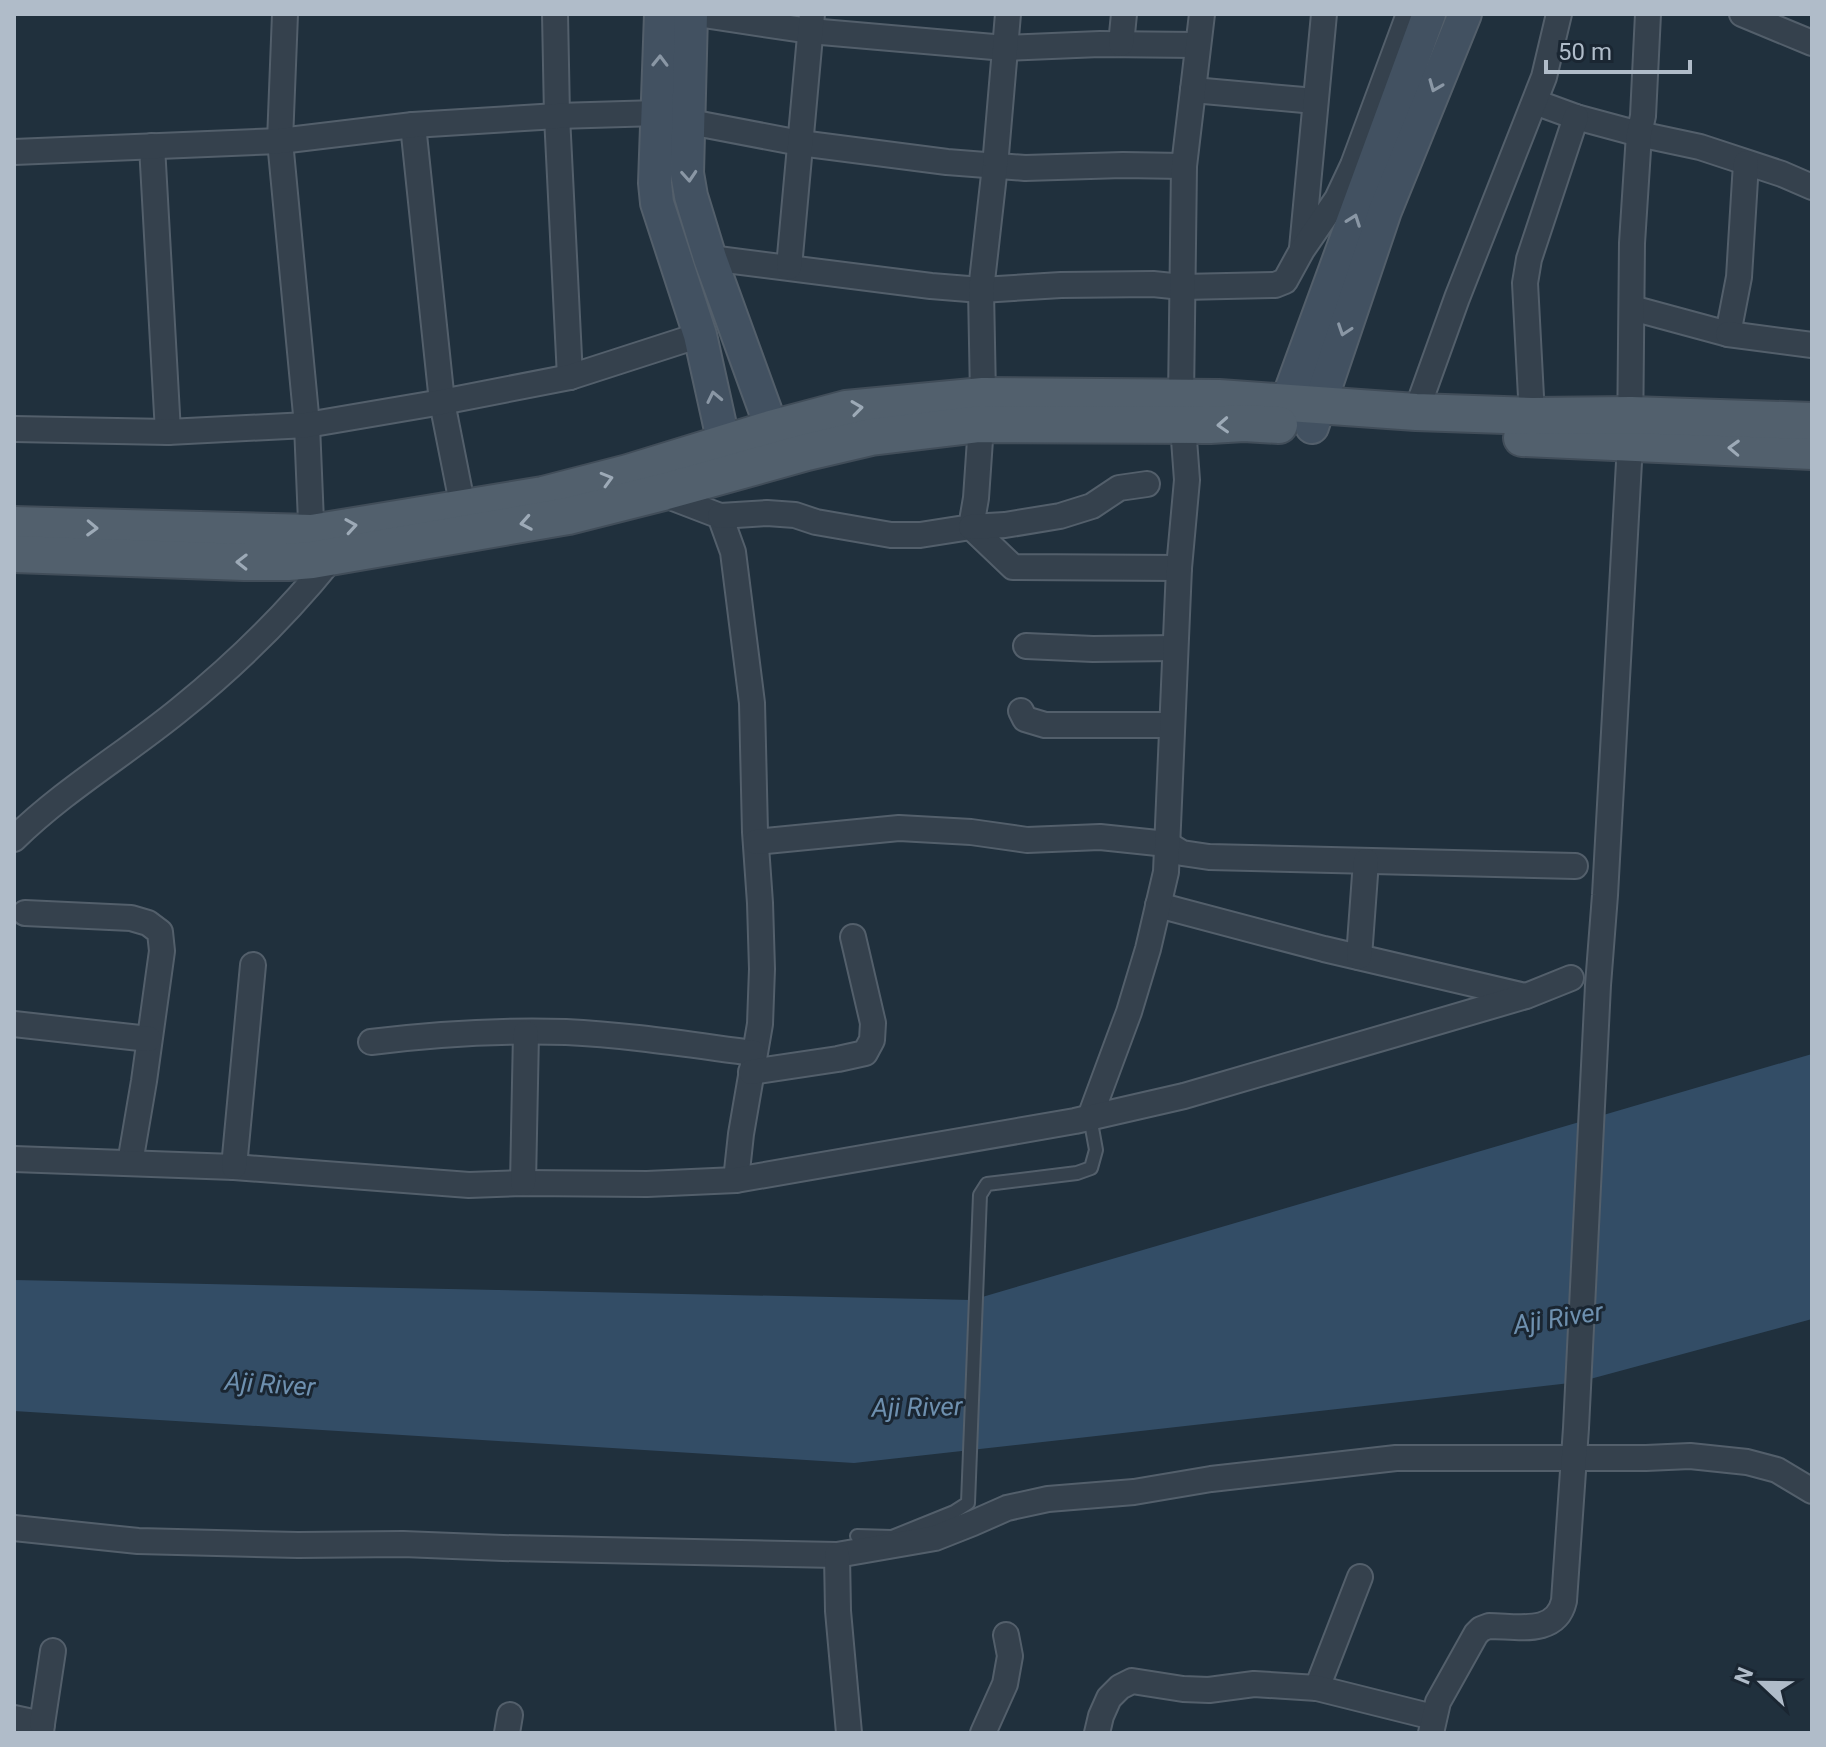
<svg xmlns="http://www.w3.org/2000/svg" width="1826" height="1747" font-family="Roboto,sans-serif">
<style>
.water{fill:#334d66}
.lines{fill:none;stroke-linecap:round;stroke-linejoin:round}
.lane-casing{stroke:#535f6b;stroke-width:16}
.street-casing{stroke:#535f6b;stroke-width:28}
.secondary-casing{stroke:#535f6b;stroke-width:36}
.primary-casing{stroke:#414d59;stroke-width:40}
.lane{stroke:#35414d;stroke-width:12}
.street{stroke:#35414d;stroke-width:24}
.secondary{stroke:#425161;stroke-width:32}
.primary{stroke:#52606d;stroke-width:36}
.oneway{stroke:#8a97a5}
.oneway2{stroke:#9daab7}
.labels{text-anchor:middle;dominant-baseline:central;stroke-width:6;stroke-linejoin:round;paint-order:stroke}
.water-label{font-size:26px;font-style:italic;fill:#6e90af;stroke:#1a2632}
</style>
<rect width="100%" height="100%" fill="#20303d"/>
<!-- water -->
<path class="water" d="M1812,1054V1319L1579,1382L854,1463L14,1411V1280L972,1300Z"/>
<g class="lines">
<!-- lane casing -->
<g class="lane-casing">
<path id="lane" d="M857,1536L892,1537L954,1512L968,1503L980,1195L987,1184L1077,1173L1091,1168L1096,1150L1090,1117"/>
</g>
<!-- street casing -->
<g class="street-casing">
<g id="street">
<path d="M285,14L280,141L307,425L312,546"/>
<path d="M555,14L557,116L570,377"/>
<path d="M697,14L810,31L1005,48L1100,44L1197,45"/>
<path d="M1742,14L1812,43"/>
<path d="M1121,44L1124,14"/>
<path d="M1193,90L1315,101"/>
<path d="M1535,102L1576,117L1639,134L1700,147L1782,174L1812,187"/>
<path d="M413,125L442,402L463,508"/>
<path d="M152,146L168,432"/>
<path d="M14,152L280,141L413,125L557,116L658,113L690,122L800,143L947,162L1025,168L1123,165L1184,166"/>
<path d="M1302,248L1324,14"/>
<path d="M710,258L931,286L981,290L1061,285L1153,284L1182,287L1275,285L1285,281L1302,250L1337,199L1353,165L1409,14"/>
<path d="M789,267L812,14"/>
<path d="M1632,308L1728,334L1739,277L1746,163"/>
<path d="M1728,334L1812,345"/>
<path d="M1416,412L1457,298L1544,77L1559,14"/>
<path d="M1532,416L1525,283L1529,259L1576,117"/>
<path d="M14,429L168,432L307,425L442,402L570,377L700,335"/>
<path d="M663,490V492L673,498L720,516L733,552L752,703L755,832L760,903L762,969L760,1024L741,1134L736,1180"/>
<path d="M720,516L767,513L795,515L816,522L891,535H920L971,527L976,498L983,396L981,290L995,166L1008,14"/>
<path d="M971,527L1013,567L1179,568"/>
<path d="M971,527L1005,525L1060,516L1092,506L1119,488L1147,484"/>
<path d="M1026,646L1093,649L1175,648"/>
<path d="M1021,711L1025,719L1045,725H1172"/>
<path d="M14,839C64,790 125,754 179,710C235,665 287,614 332,558"/>
<path d="M756,842L899,828L971,832L1027,840L1100,837L1167,844L1182,853L1209,857L1575,866"/>
<path d="M1158,905L1324,949L1525,996"/>
<path d="M25,913L131,918L148,923L160,932L162,951L144,1081L130,1163"/>
<path d="M1359,957L1366,861"/>
<path d="M14,1024L149,1039"/>
<path d="M371,1042C435,1034 501,1030 566,1032C629,1035 692,1045 754,1053"/>
<path d="M751,1072L838,1059L865,1053L872,1040L873,1023L853,937"/>
<path d="M1090,1117L1129,1012L1148,949L1166,872L1179,568L1187,480L1181,399L1184,166L1202,14"/>
<path d="M14,1159L234,1167L469,1185L523,1183L647,1184L736,1180L1075,1121L1184,1096L1526,996L1571,978"/>
<path d="M234,1167L253,965"/>
<path d="M523,1183L526,1033"/>
<path d="M14,1528L138,1541L298,1545L403,1544L503,1548L837,1555L935,1538L973,1523L1007,1508L1048,1499L1134,1492L1211,1479L1396,1458H1646L1690,1456L1747,1462L1777,1470L1812,1491"/>
<path d="M837,1555L838,1611L849,1733"/>
<path d="M1317,1688L1360,1577"/>
<path d="M14,1718L42,1724L41,1733"/>
<path d="M42,1724L53,1651"/>
<path d="M507,1733L510,1715"/>
<path d="M983,1733L1005,1684L1010,1656L1006,1635"/>
<path d="M1097,1733L1101,1716L1109,1698L1120,1687L1132,1681L1183,1689L1209,1690L1254,1684L1317,1688L1433,1717"/>
<path d="M1431,1733L1438,1702L1476,1634L1481,1629L1489,1626C1517,1626 1556,1636 1564,1601L1576,1428L1598,985L1605,895L1630,444L1632,243L1639,134L1643,116L1648,14"/>
</g>
</g>
<!-- secondary casing -->
<g class="secondary-casing">
<g id="secondary">
<path d="M661,14L655,183L657,203L700,335L729,466"/>
<path d="M691,14L687,173L691,196L710,258L780,451"/>
<path d="M1280,425L1286,404L1429,14"/>
<path d="M1312,427L1385,211L1465,14"/>
</g>
</g>
<!-- primary casing -->
<g class="primary-casing">
<g id="primary">
<path d="M1522,438L1812,451"/>
<path d="M14,525L312,533L543,495L628,473L771,429L846,409L983,396L1219,398L1416,412L1532,416L1631,415L1812,421"/>
<path d="M14,554L244,562H288L312,560L568,516L663,492L807,452L871,437L980,424L1210,425L1244,423L1279,425"/>
</g>
</g>
<!-- lane -->
<use href="#lane" class="lane"/>
<!-- street -->
<use href="#street" class="street"/>
<!-- secondary -->
<use href="#secondary" class="secondary"/>
<!-- primary -->
<use href="#primary" class="primary"/>
</g>
<!-- one-way arrows -->
<defs><path id="oneway-chevron" d="M-2-3.5L2.5 0L-2 3.5" fill="none" stroke-width="1.6" stroke-linecap="round" stroke-linejoin="round" transform="scale(2)"/></defs>
<g class="oneway">
<use href="#oneway-chevron" transform="translate(660 61) rotate(-89)"/>
<use href="#oneway-chevron" transform="translate(1435 86) rotate(112)"/>
<use href="#oneway-chevron" transform="translate(689 176) rotate(86)"/>
<use href="#oneway-chevron" transform="translate(1354 220) rotate(-70)"/>
<use href="#oneway-chevron" transform="translate(1344 330) rotate(109)"/>
<use href="#oneway-chevron" transform="translate(714 397) rotate(-102)"/>
</g>
<g class="oneway2">
<use href="#oneway-chevron" transform="translate(857 408) rotate(-8)"/>
<use href="#oneway-chevron" transform="translate(1223 425) rotate(177)"/>
<use href="#oneway-chevron" transform="translate(1734 448) rotate(-178)"/>
<use href="#oneway-chevron" transform="translate(607 479) rotate(-16)"/>
<use href="#oneway-chevron" transform="translate(526 523) rotate(170)"/>
<use href="#oneway-chevron" transform="translate(351 526) rotate(-9)"/>
<use href="#oneway-chevron" transform="translate(92 528) rotate(2)"/>
<use href="#oneway-chevron" transform="translate(242 562) rotate(-179)"/>
</g>
<g class="labels">
<!-- water labels -->
<g class="water-label">
<text transform="translate(1558 1318) rotate(-9)">Aji River</text>
<text transform="translate(270 1384) rotate(4)">Aji River</text>
<text transform="translate(917 1407) rotate(-1)">Aji River</text>
</g>
</g>
<!-- border -->
<rect width="1826" height="1747" fill="none" stroke="#b0bcc9" stroke-width="32"/>
<!-- north arrow -->
<g transform="translate(1762 1683) rotate(292)" stroke="#1a2632" stroke-width="6" paint-order="stroke">
<path d="M0-6L14 30L0 20L-14 30Z" fill="#b0bcc9"/>
<text y="-12" font-size="22" font-weight="bold" text-anchor="middle" fill="#b0bcc9">N</text>
</g>
<!-- scale -->
<path d="M1546 60v12h144v-12" fill="none" stroke="#b0bcc9" stroke-width="4"/>
<text x="1558" y="60" font-size="24" fill="#b0bcc9" stroke="#1a2632" stroke-width="6" paint-order="stroke">50 m</text>
</svg>
